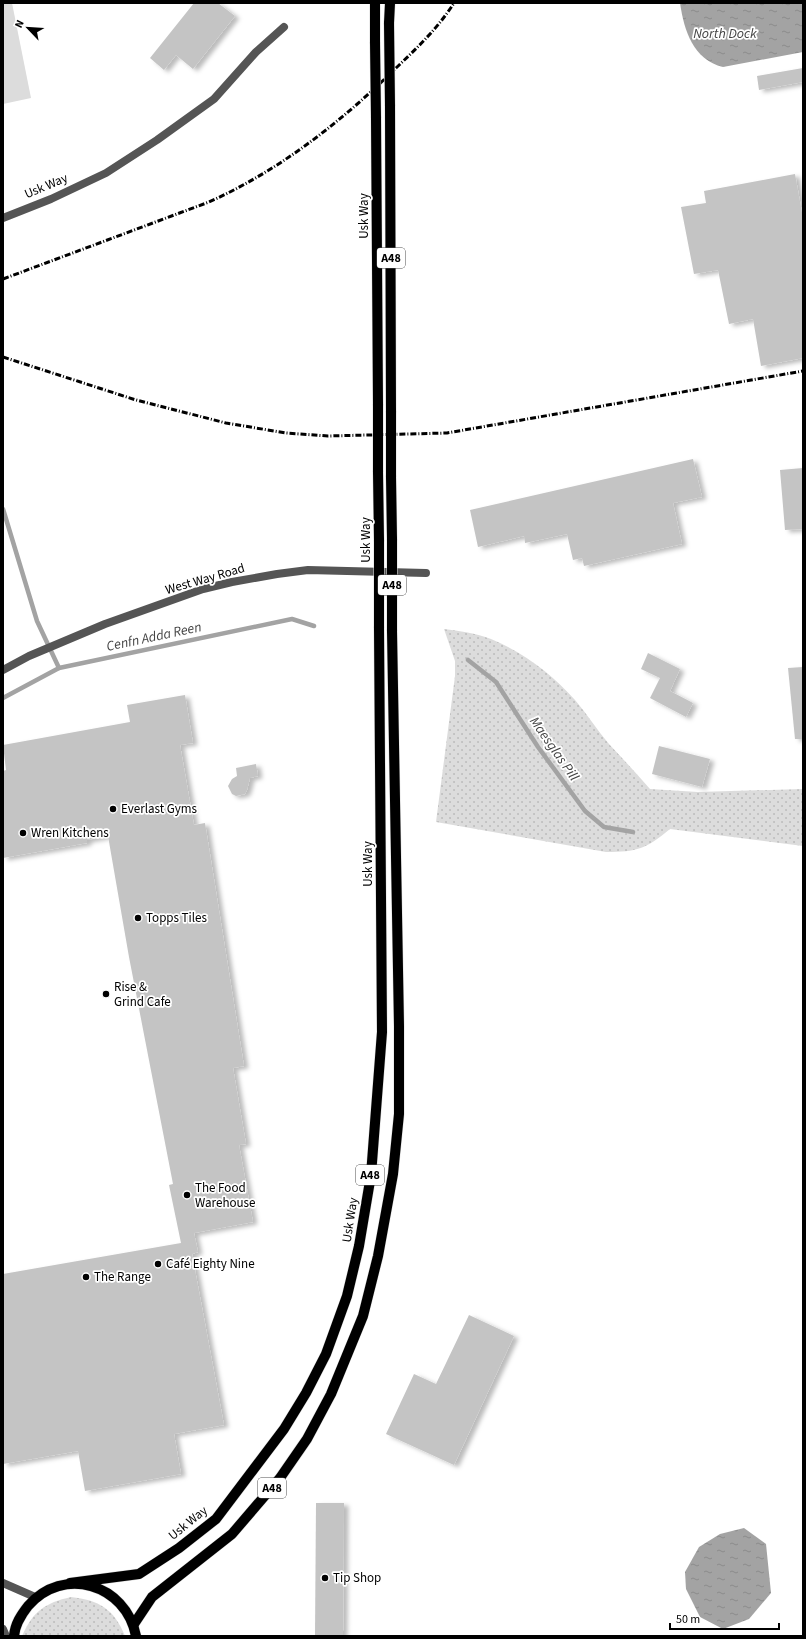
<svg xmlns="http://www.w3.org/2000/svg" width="806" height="1639" font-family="'Source Sans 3',sans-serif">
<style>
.grass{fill:url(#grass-dots)}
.garden{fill:#dcdcdc}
.water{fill:url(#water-ripples)}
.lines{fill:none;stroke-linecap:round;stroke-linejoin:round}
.stream{stroke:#a3a3a3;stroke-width:4.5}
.building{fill:#c4c4c4;filter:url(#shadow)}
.primary-casing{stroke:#dbdbdb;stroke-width:11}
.minor{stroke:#555;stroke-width:8}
.tertiary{stroke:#555;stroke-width:8}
.primary{stroke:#000;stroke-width:10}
.rail{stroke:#000;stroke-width:3;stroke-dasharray:6 2 1 2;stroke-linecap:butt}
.primary-bridge-casing{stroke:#dbdbdb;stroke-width:11;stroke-linecap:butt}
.primary-bridge{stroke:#000;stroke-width:10}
.poi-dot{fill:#000;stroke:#fff;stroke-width:1.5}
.labels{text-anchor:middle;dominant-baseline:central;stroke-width:3.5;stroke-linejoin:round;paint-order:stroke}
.shield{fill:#fff;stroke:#4c4c4c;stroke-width:1}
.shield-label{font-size:12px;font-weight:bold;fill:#000}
.street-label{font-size:13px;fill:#000;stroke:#fff}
.poi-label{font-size:13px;fill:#000;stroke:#fff;text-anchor:start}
.water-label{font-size:14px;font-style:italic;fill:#444;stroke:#fff}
</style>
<defs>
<pattern id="grass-dots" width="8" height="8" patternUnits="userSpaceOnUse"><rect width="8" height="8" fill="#dcdcdc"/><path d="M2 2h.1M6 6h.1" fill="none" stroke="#bbb" stroke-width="1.8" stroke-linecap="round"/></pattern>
<pattern id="water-ripples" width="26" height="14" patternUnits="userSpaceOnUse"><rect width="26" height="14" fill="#a3a3a3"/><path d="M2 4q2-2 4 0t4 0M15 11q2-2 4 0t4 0" fill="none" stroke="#8b8b8b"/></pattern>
<filter id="shadow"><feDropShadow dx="4.5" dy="2.5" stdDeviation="2" flood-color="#0004"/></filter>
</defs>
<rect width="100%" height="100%" fill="#fff"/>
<!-- grass -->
<g class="grass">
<path d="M444,629C459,631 476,633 491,639C523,652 553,675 575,700C587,714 597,730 609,744C623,759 637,774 650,789L698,792L803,789V846L670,829C646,849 637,852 606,852L436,822L455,676V661Z"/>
<path d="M71,1597C99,1600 114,1609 125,1636H22C33,1611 45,1603 71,1597Z"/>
</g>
<!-- garden -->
<path class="garden" d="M3,3H12L31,98L3,104Z"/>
<!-- water -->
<g class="water">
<path d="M680,3H803V52L723,67C693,60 684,30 680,3Z"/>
<path d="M744,1528L766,1544L771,1593L749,1619L723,1629L700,1617L686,1589L685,1572L699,1547L720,1534Z"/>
</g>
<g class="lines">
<!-- stream -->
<g class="stream">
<path d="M3,509L37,621L59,668"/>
<path d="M468,660L496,682L538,747L585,811L604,827L633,832"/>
<path d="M3,698L59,668L292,619L314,626"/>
</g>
</g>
<!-- building -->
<g class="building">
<path d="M194,3H218L235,16L193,69L176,55L164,70L150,58Z"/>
<path d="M803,68V82L759,90L757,76Z"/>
<path d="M795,174L803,218V358L761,366L753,319L729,324L718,270L694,274L681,207L706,203L704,191Z"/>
<path d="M693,459L702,497L673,503L682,544L584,566L582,558L573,560L567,534L525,543L524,536L478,547L470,510Z"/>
<path d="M803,468V529L785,530L780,470Z"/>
<path d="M648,653L680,669L670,691L693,703L686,717L650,698L660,678L641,669Z"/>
<path d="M803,667V739H795L788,668Z"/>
<path d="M185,695L193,743L180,745L194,825L205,823L244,1066L233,1068L246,1144L239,1145L253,1222L194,1233L198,1252L192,1254L224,1425L174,1434L181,1474L85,1491L78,1451L3,1464V1274L181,1243L169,1185L173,1184L129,957L108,836L87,840V843L3,858V771L6,770L3,745L130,722L127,705Z"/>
<path d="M659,746L710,759L702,787L652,774Z"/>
<path d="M256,764L258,776L250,778L247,790L245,794L236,796L232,794L228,786L232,779L237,776L236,768Z"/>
<path d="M469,1315L514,1336L454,1465L386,1434L414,1374L436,1384Z"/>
<path d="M316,1503H344L343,1636H315Z"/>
</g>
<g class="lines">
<!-- primary casing -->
<g class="primary-casing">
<g id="primary">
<path d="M375,3V42"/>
<path d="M389,23L390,3"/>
<path d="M390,106L391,411"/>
<path d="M376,118L378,404"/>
<path d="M378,472L379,540"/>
<path d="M391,477L392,539"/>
<path d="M70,1583L139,1574L179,1548L216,1519L284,1429L306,1393L326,1354L347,1296L359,1246L371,1175L382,1032L379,628"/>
<path d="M134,1624L152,1597L232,1534L280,1478L307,1439L331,1394L363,1316L378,1256L393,1174L399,1114V1026L392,631"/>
<path d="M14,1636C15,1624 21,1615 28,1606C63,1565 126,1584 136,1636"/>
</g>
</g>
<!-- minor -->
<g class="minor">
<path d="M3,218L51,199L106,173L157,140L214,99L256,52L284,27"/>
<path d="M3,670L29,656L105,624L203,589L232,582L277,574L308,570L426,573"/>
</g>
<!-- tertiary -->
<g class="tertiary">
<path d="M3,1583L35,1597"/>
<path d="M3,1629L6,1636"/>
</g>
<!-- primary -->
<use href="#primary" class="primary"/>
<!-- rail -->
<g class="rail">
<path d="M3,279L209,202C280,170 341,122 396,68C417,48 438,28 454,3"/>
<path d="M3,357L136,400L226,423L286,433L328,436L447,433L803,371"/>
</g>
<!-- primary-bridge casing -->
<g class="primary-bridge-casing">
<g id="primary-bridge">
<path d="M389,23L390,106"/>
<path d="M375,42L376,118"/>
<path d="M378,404V472"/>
<path d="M391,411V477"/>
<path d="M392,539V631"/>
<path d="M379,540V628"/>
</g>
</g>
<!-- primary-bridge -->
<use href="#primary-bridge" class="primary-bridge"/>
</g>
<!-- markers -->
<g class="poi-dot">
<circle cx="113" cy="809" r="4"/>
<circle cx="23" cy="833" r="4"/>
<circle cx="138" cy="918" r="4"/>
<circle cx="106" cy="994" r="4"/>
<circle cx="187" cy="1195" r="4"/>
<circle cx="158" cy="1264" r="4"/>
<circle cx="86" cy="1277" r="4"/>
<circle cx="325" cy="1578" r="4"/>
</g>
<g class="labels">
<!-- shield labels -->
<g class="shield">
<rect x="377" y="248" width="28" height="20" rx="3"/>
<rect x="378" y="575" width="28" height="20" rx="3"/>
<rect x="356" y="1165" width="28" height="20" rx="3"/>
<rect x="258" y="1478" width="28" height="20" rx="3"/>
</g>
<g class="shield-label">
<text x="391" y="258">A48</text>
<text x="392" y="585">A48</text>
<text x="370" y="1175">A48</text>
<text x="272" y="1488">A48</text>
</g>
<!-- street labels -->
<g class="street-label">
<text transform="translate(46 186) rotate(-23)">Usk Way</text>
<text transform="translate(364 216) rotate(-90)">Usk Way</text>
<text transform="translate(366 540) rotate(-90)">Usk Way</text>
<text transform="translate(205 579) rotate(-16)">West Way Road</text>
<text transform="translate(368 864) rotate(-90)">Usk Way</text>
<text transform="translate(350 1220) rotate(-81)">Usk Way</text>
<text transform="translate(188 1523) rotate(-39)">Usk Way</text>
</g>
<!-- poi labels -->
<g class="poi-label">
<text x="121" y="809">Everlast Gyms</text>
<text x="31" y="833">Wren Kitchens</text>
<text x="146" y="918">Topps Tiles</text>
<text x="114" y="987">Rise &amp;<tspan x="114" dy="15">Grind Cafe</tspan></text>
<text x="195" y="1188">The Food<tspan x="195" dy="15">Warehouse</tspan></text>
<text x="166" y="1264">Café Eighty Nine</text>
<text x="94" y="1277">The Range</text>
<text x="333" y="1578">Tip Shop</text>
</g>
<!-- water labels -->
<g class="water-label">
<text x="725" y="34">North Dock</text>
<text transform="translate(154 637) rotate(-12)">Cenfn Adda Reen</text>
<text transform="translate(554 749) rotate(55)">Maesglas Pill</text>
</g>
</g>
<!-- border -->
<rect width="806" height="1639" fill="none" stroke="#000000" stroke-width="8"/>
<!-- north arrow -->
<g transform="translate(28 28) rotate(295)" stroke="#ffffff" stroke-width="3" paint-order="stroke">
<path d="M0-3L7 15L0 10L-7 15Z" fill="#000000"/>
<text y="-6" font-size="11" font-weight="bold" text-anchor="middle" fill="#000000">N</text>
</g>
<!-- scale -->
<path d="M670 1623v6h109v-6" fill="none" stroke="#000000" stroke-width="2"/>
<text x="676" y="1623" font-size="12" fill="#000000" stroke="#ffffff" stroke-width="3" paint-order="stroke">50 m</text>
</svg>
